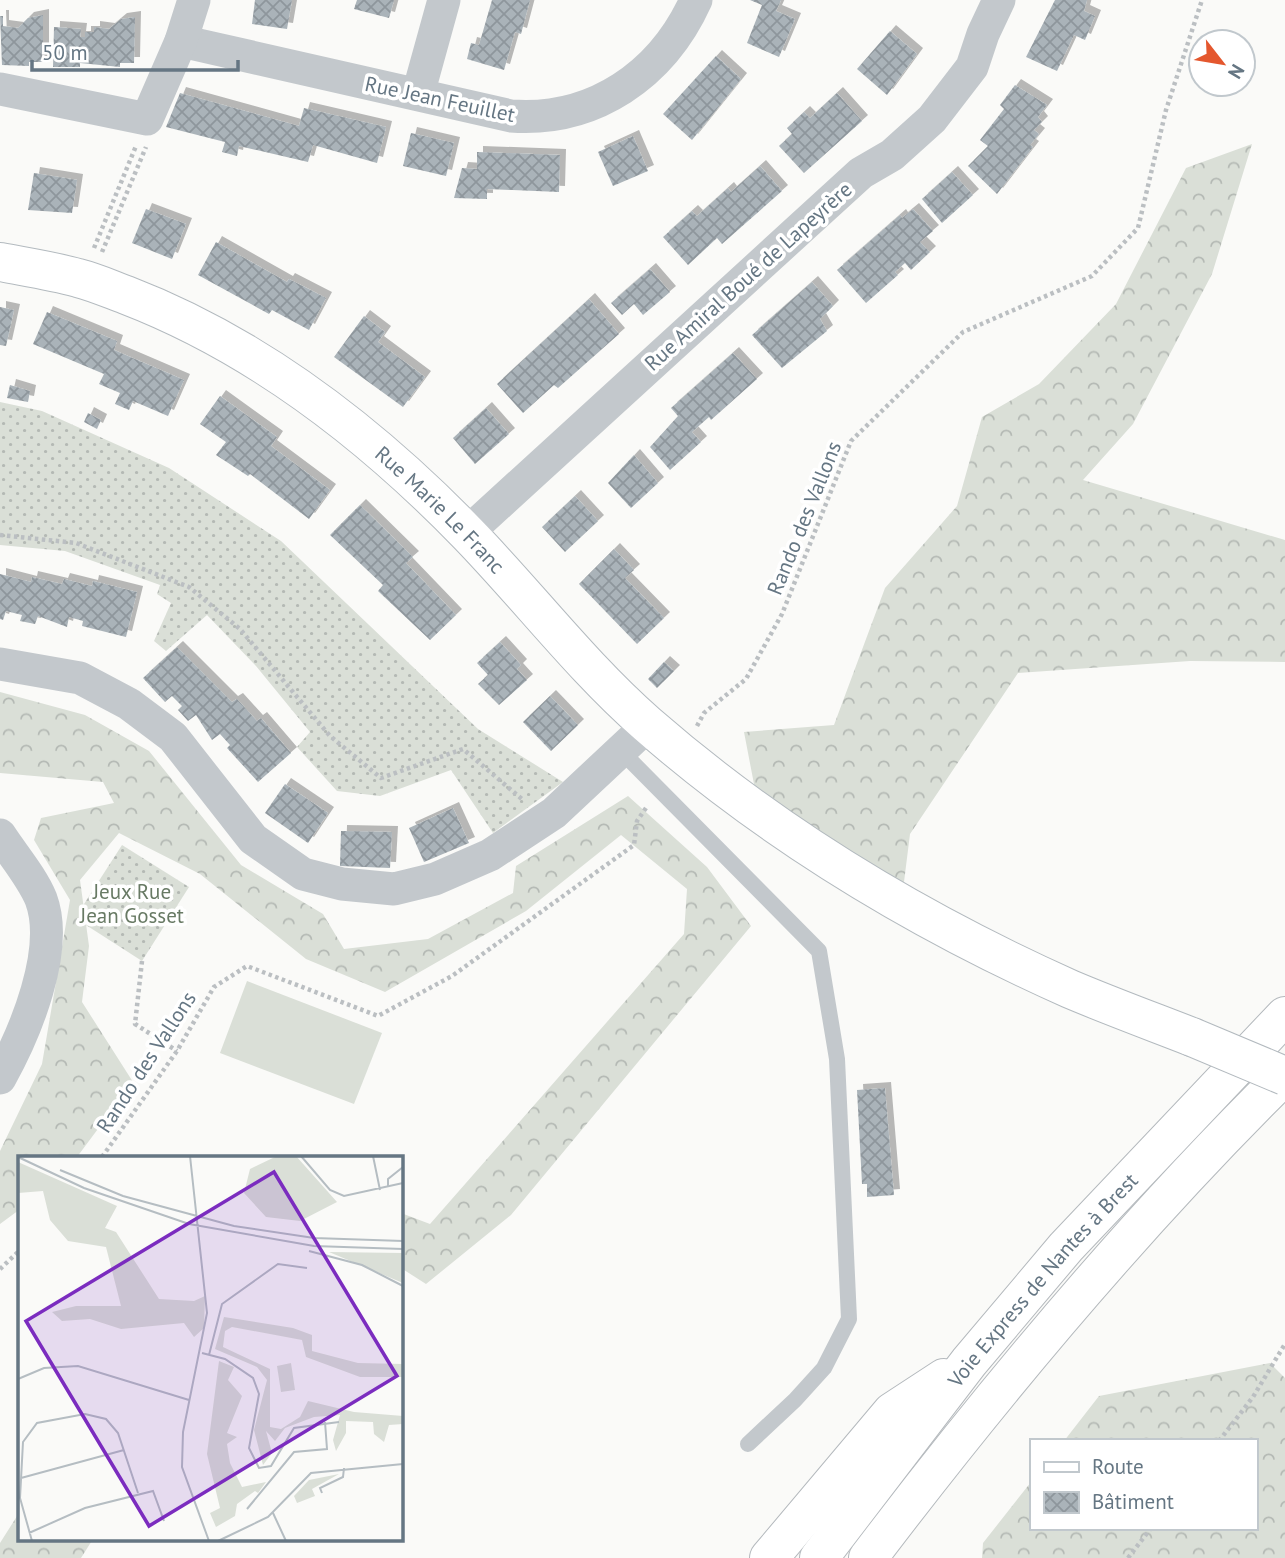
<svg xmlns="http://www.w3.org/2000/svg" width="1285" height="1558" font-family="'PT Sans',sans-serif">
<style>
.grass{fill:url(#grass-dots)}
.forest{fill:url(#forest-crowns)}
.pitch{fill:#dadfd7}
.building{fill:url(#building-cross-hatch);filter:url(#shadow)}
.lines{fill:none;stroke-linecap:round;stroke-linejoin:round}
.secondary-casing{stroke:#b3babf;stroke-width:40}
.highway-casing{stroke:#b4b9bd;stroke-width:40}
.path{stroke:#bbbfc2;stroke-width:4.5;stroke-dasharray:3.5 3.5;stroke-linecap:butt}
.lane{stroke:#c3c8cc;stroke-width:16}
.street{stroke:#c3c8cc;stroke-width:33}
.secondary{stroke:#fff;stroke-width:38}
.highway{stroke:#fff;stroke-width:38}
.secondary-bridge-casing{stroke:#b3babf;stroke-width:40;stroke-linecap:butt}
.secondary-bridge{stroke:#fff;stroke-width:38}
.labels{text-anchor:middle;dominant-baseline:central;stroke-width:7;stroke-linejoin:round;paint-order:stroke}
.street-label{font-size:21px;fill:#657683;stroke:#fff}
.park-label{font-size:21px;fill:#687a64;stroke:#fff}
.inset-road{fill:none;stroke:#b5bdc2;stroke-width:2}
.view{fill:#7b2cbf;fill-opacity:0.15;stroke:#7b2cbf;stroke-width:3.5}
.inset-edge{fill:none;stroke:#657683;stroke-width:3.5}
</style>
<defs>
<pattern id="grass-dots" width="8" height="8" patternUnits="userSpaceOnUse" patternTransform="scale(1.75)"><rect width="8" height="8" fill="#dadfd7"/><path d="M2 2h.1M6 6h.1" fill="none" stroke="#b4b9b4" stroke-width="1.8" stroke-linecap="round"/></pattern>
<pattern id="forest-crowns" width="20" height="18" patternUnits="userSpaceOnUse" patternTransform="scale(1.75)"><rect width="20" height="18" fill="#dadfd7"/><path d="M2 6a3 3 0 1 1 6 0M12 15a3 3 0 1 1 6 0" fill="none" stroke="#b4b9b4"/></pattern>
<pattern id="building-cross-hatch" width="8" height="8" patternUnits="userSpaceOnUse" patternTransform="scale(1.75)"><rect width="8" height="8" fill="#aab3b9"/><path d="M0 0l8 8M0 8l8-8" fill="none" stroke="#8e969c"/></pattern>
<filter id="shadow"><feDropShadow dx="6" dy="-6" stdDeviation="0" flood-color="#0004"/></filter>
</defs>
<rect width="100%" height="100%" fill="#fafaf8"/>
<!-- grass -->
<g class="grass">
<path d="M0,402L42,411L169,468L281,541L478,729L563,782L493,833L451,770L380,796L337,791L297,747L310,732L256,666L207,615L166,651L154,641L171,603L157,594L160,585L65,551L0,545Z"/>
<path d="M122,845L189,887L142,961L75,918Z"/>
</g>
<!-- forest -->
<g class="forest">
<path d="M1252,144L1212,274L1133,424L1083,480L1285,540V662L1190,661L1018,673L910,834L902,898L758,805L744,732L834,725L885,588L957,506L982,417L1039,384L1116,304L1186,168Z"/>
<path d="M0,692L85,715L149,751L241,865L323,914L344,949L428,939L513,893L516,866L628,796L707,867L751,926L511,1215L426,1284L401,1268V1213L430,1224L684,934L687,889L621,835L526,911L385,992L306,959L200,874L119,833L80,880L89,946L82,1002L133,1082L77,1157H19V1210L0,1224V1151L42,1064L70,900L34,840L41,818L114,803L103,782L0,773Z"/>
<path d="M1270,1363L1285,1378V1558H982L983,1543L1031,1482V1528H1255V1441H1064L1099,1396Z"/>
<path d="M19,1513V1539H93L81,1558H0V1543Z"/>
</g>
<!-- pitch -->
<path class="pitch" d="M247,981L382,1033L354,1104L220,1053Z"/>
<!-- building -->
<g class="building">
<path d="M255,0H292L287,29L252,24Z"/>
<path d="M357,0H394L389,18L354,9Z"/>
<path d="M492,0H530L521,34L515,32L504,70L467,59L471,43L479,45Z"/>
<path d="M750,0H781L776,11L795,19L779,57L747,43L762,5Z"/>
<path d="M1055,0H1087L1084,11L1095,16L1085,40L1074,35L1057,71L1026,57Z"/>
<path d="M43,15V62H29V66L2,65L0,16H3V26L18,28L28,18Z"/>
<path d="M135,17L134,63H120V67L80,63V67H53L54,27L81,29L80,37H85V32H94V27L109,29L121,19Z"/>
<path d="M890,31L917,54L887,95L857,69Z"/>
<path d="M716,56L741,79L692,140L663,114Z"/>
<path d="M1015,85L1047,105L1038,117L1042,122L1034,130L1039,134L1030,145L1033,147L997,194L968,166L988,146L980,140L1004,109L1000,105Z"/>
<path d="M180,93L299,126L304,108L386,127L377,163L313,145L308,162L239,146L237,156L222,152L225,142L166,127Z"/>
<path d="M837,93L862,121L804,173L779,146L792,134L787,128L804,112L810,118Z"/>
<path d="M411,133L454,143L446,176L403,166Z"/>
<path d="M633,136L648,171L613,186L598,152Z"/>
<path d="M477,152L560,155L559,192L487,189V199L454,198L462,168L477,169Z"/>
<path d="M760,166L782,191L722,244L717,238L688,265L663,237L692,211L697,216L728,188L731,192Z"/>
<path d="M952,172L973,195L942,223L922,199Z"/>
<path d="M34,173L77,180L72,213L28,210Z"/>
<path d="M146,209L186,224L172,259L132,243Z"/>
<path d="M913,209L933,231L920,242L930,252L911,270L905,263L895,272L898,275L866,303L837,270L900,215L902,218Z"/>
<path d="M216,242L287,282L289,279L326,298L309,330L272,310L269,314L198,275Z"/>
<path d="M650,269L670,292L643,315L634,304L622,315L611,303Z"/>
<path d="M812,282L833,306L820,319L827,331L782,368L752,335Z"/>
<path d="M589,299L619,334L558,388L554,385L523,413L497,384Z"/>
<path d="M0,307L14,310L6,346L0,345Z"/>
<path d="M47,312L117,341L114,350L184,380L168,416L133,401L129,410L115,404L120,393L99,384L104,374L33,344Z"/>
<path d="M364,316L385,332L378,342L425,377L403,407L334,357Z"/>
<path d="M733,353L757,379L711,420L709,417L692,432L701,442L670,470L650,447L678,416L671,408Z"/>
<path d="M10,385L30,391L28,402L7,398Z"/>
<path d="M220,396L277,437L271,446L330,490L309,519L250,474L248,476L216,455L226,442L200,424Z"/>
<path d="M486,408L509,434L475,464L453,438Z"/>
<path d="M88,413L101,420L97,429L84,422Z"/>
<path d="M634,455L658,483L631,508L608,483Z"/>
<path d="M575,496L598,521L565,552L542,527Z"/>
<path d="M360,505L413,557L406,563L456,615L430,640L378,591L383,585L330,535Z"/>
<path d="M614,549L634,570L625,578L664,618L637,644L579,584Z"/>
<path d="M0,574L31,582L32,577L62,584L64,579L92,586L93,581L137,592L126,637L82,626L83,621L69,617L67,627L38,616L35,624L20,621L22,615L6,611L3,620L0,619Z"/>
<path d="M500,642L521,665L517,669L527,680L499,705L478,684L488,675L477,663Z"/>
<path d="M177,647L232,702L237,699L257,721L261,718L291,753L258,782L227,748L230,745L220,734L212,740L196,715L188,721L178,710L182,706L172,696L165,702L143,678Z"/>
<path d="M664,662L674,671L657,688L648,679Z"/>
<path d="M550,696L578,725L551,751L523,722Z"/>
<path d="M285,784L328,813L308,843L265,813Z"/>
<path d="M453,808L469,843L424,862L409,828Z"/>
<path d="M341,831L392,832L390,868L340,866Z"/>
<path d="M885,1088L894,1195L867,1197V1184H862L857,1090Z"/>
</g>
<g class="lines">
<!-- secondary casing -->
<g class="secondary-casing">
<g id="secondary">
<path id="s1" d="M0,262C26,267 53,271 78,278C94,282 110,289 126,295C256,345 371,434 468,534C529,597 582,667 647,724C773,834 918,921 1070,989C1110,1006 1151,1021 1192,1037"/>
</g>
</g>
<!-- highway casing -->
<g class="highway-casing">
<g id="highway">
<path d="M769,1558L892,1412L944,1378"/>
<path id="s2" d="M819,1558L969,1362L1066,1247L1285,1016"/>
<path d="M868,1558C997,1388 1133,1225 1285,1075"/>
</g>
</g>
<!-- path -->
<g class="path">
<path d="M94,248L136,146"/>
<path d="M102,252L146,147"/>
<path d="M0,535L76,543L189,587L240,629L330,736L381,778L463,749L523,800"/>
<path d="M697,726L704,713L746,679L782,614L851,441L963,332L1092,276L1138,228L1166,110L1202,0"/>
<path d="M142,961L135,1024L177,1051"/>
<path d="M102,1157L177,1051L214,987L247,966L378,1016L452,976L634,845L637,821L648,805"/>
<path d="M0,1269L19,1251"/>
<path d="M1219,1441L1253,1397L1285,1344"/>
<path d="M1128,1558L1151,1528"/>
</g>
<!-- lane -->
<path class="lane" d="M621,751L819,951L837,1059L849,1319L824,1368L795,1400L748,1444"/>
<!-- street -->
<g class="street">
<path d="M181,41L511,116C594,122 662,75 696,0"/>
<path d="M0,89L147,119L181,41L194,0"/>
<path d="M418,94L444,0"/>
<path d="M467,533L861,173L892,155L932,119L972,67L983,34L999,0"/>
<path d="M0,664L80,678L129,704L173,737L253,839L303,874L342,884L394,889L435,879L490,855L554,813L648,725"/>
<path d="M0,835C13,855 32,877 41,899C60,950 25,1033 0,1078"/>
</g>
<!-- secondary -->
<use href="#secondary" class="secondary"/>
<!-- highway -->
<use href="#highway" class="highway"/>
<!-- secondary-bridge casing -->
<g class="secondary-bridge-casing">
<path id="secondary-bridge" d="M1192,1037L1285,1076"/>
</g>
<!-- secondary-bridge -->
<use href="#secondary-bridge" class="secondary-bridge"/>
</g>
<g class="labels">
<!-- street labels -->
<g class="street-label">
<text transform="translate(440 99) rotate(12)">Rue Jean Feuillet</text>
<text transform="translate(748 276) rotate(-42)">Rue Amiral Boué de Lapeyrère</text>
<text stroke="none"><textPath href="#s1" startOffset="514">Rue Marie Le Franc</textPath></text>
<text transform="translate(804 518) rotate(-68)">Rando des Vallons</text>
<text transform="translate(146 1062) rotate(-57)">Rando des Vallons</text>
<text stroke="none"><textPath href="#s2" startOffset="357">Voie Express de Nantes à Brest</textPath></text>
</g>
<!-- park labels -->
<g class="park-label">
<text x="132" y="891">Jeux Rue<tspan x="132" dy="24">Jean Gosset</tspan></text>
</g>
</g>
<!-- overview -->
<g transform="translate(18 1156)">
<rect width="385" height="385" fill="#fafaf8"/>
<path d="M311,96L385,97V127ZM201,205L216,211L210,224L224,240L209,277L219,281L209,288L212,307L224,331L248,326L240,337L237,335L219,348L217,360L198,371L192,357L202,352L189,298ZM321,318L294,333L297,340L279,347L276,340L291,324Z" fill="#dadfd7"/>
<path d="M259,0H278L319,46L282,65L248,61L226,37L232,13ZM0,6L99,50L87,72L98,76L141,143L176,145L187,140L186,172L176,181L166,167L103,173L72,163L44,165L34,156L58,150H103L88,91L50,85L32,64L25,35L0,37ZM206,161L275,172L294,179V195L340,207L385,208V221H342L288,201L284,184L214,171L207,175L205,191L252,213V271L263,273L282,261L290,245L336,256L385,260V268L371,269L366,286L356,278L355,266L328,265V277L318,295L315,284L322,259L296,261L267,272L257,285L248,275L254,297L245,309L236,274L249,224L239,211L197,193Z" fill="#dadfd7"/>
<path d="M273,207L277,234L263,236L259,210Z" fill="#dadfd7"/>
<path class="inset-road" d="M172,0L189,157L165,276L164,311L191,385M283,0L312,34L326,40L385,27M355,0L362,34M0,1L66,32L171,68L296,90L385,93M42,14L105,40L216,70L296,82L385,85M370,32V23L385,11M291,95L344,109L385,130M184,197L207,203L235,222L241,238L231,292L241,312L253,310L276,272L321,266M191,199L204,148L260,108L289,112M0,223L26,212L60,210L171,244M3,322L106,294M304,337L302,332L325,321L326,312M229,353L276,296L309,293L307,266M255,357L268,385M11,377L67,352L135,335L146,365M14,385L2,342L5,286L19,267L67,258L88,263L100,277L120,337M200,385L250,361L293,317L385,308"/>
<path class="view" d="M256,16L379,220L131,370L8,165Z"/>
<rect width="385" height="385" class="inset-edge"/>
</g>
<!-- legend -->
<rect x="1030" y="1439" width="228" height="91" fill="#ffffff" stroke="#c1c8cd" stroke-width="2"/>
<rect x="1044" y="1462" width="35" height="10" fill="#ffffff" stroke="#c1c8cd" stroke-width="2"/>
<text x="1092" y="1474" font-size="21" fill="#657683">Route</text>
<rect x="1044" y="1492" width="35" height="21" fill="url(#building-cross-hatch)" stroke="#c1c8cd" stroke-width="2"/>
<text x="1092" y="1509" font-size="21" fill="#657683">Bâtiment</text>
<!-- north arrow -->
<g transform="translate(1222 63) rotate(121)"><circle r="33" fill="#ffffff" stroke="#c1c8cd" stroke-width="2"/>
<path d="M0-5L12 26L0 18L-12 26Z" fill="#e4572e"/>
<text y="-10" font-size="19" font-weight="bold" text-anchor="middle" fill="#657683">N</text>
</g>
<!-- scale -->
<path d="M32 60v10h206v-10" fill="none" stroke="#657683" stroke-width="3.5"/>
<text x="42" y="60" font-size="21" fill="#657683" stroke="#ffffff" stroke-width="5" paint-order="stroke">50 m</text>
</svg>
